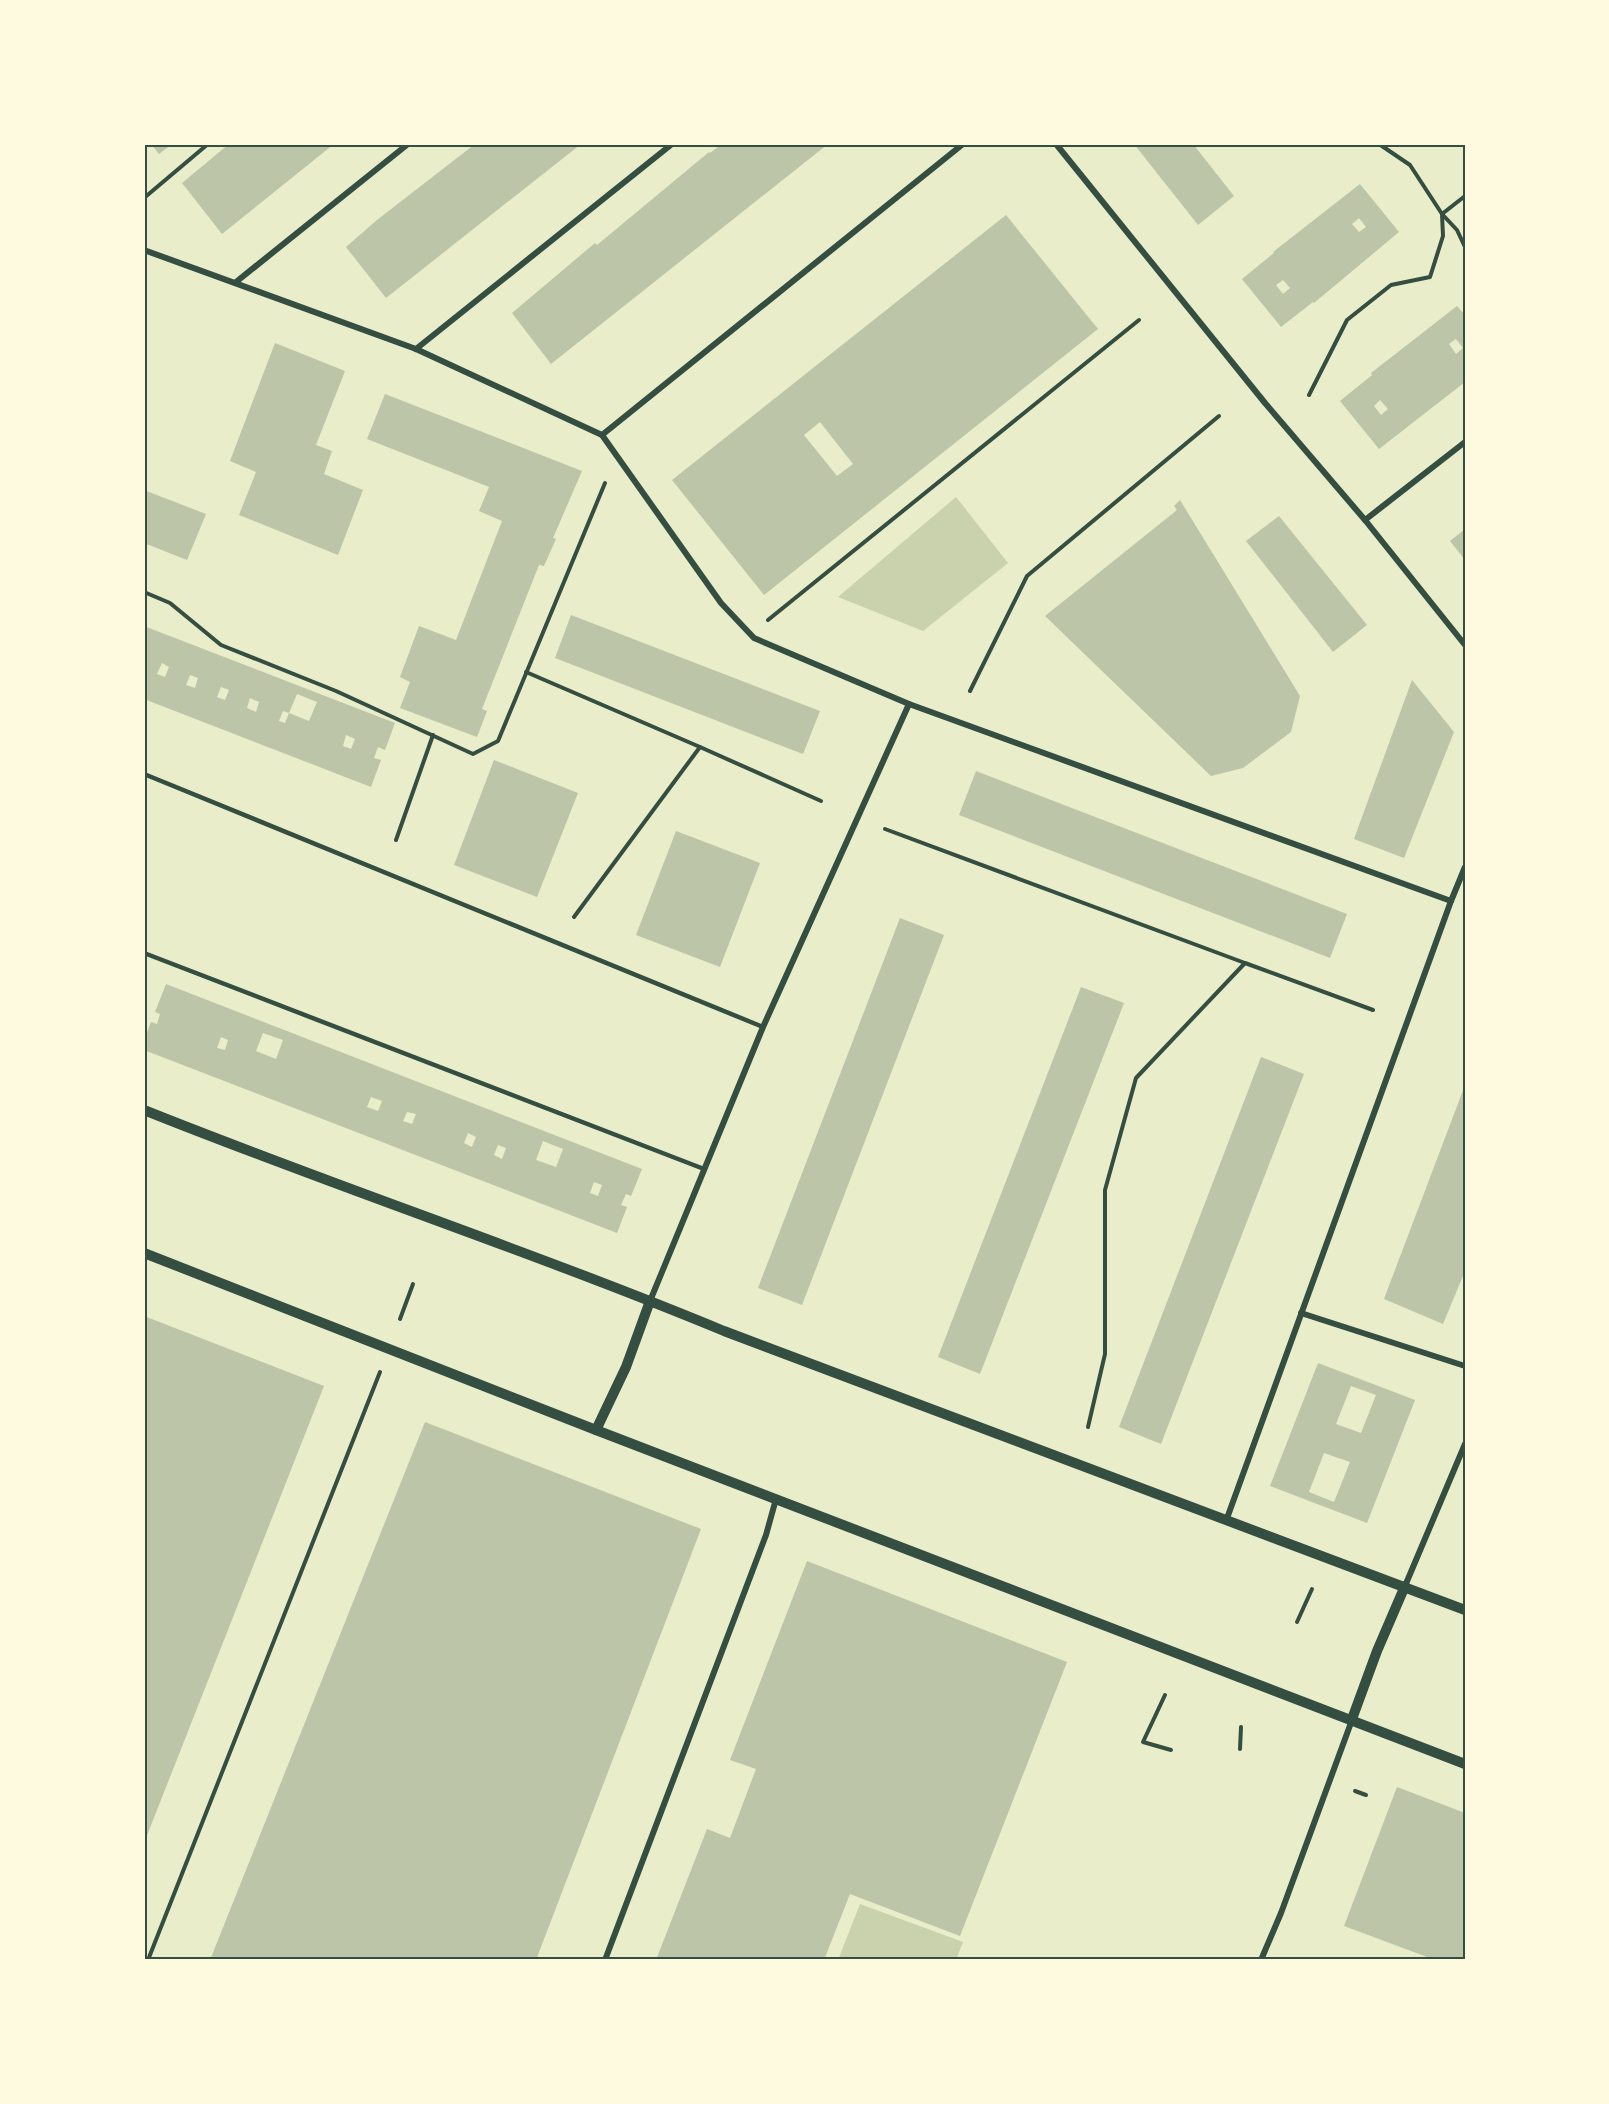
<svg xmlns="http://www.w3.org/2000/svg" width="1609" height="2104" font-family="'IBM Plex Sans',sans-serif">
<style>
.green{fill:#cad2ad}
.building{fill:#bcc5a7;fill-rule:evenodd}
.lines{fill:none;stroke-linecap:round;stroke-linejoin:round}
.path{stroke:#344e41;stroke-width:4}
.service{stroke:#344e41;stroke-width:4.5}
.minor{stroke:#344e41;stroke-width:6}
.tertiary{stroke:#344e41;stroke-width:10}
.neatline{fill:none;stroke:#344e41;stroke-width:2}
</style>
<rect width="100%" height="100%" fill="#e9edc9"/>
<!-- green -->
<g class="green">
<path d="M956,497L1008,563L923,631L838,597Z"/>
<path d="M860,1904L963,1942L956,1960H838Z"/>
</g>
<!-- building -->
<g class="building">
<path d="M151,144H172L159,154Z"/>
<path d="M229,144H334L222,234L182,183Z"/>
<path d="M475,144H581L386,298L346,247L377,220Z"/>
<path d="M722,144H828L551,364L512,313L595,243L597,245L709,152L710,153Z"/>
<path d="M1134,144H1193L1234,196L1198,225Z"/>
<path d="M1360,184L1399,232L1314,303L1313,302L1281,327L1242,279L1274,253L1273,252ZM1359,218L1366,227L1359,232L1352,224ZM1283,280L1290,288L1283,294L1276,285Z"/>
<path d="M1006,215L1098,329L764,595L672,480ZM820,422L853,464L837,476L804,435Z"/>
<path d="M1457,306L1465,315V382L1379,449L1340,401L1372,375L1371,373ZM1456,339L1463,348L1456,354L1449,344ZM1380,400L1388,409L1381,415L1374,406Z"/>
<path d="M275,343L345,371L316,445L332,451L324,474L363,490L338,555L239,515L256,472L230,461Z"/>
<path d="M385,394L582,471L553,538L556,539L544,566L539,565L482,709L487,711L477,737L400,708L410,682L400,677L419,626L456,640L502,521L479,511L489,487L367,439Z"/>
<path d="M144,490L206,514L187,560L144,543Z"/>
<path d="M1180,500L1300,696L1291,732L1243,768L1211,776L1045,616L1177,510L1174,506Z"/>
<path d="M1279,516L1367,625L1333,652L1246,541Z"/>
<path d="M1465,529V560L1450,541Z"/>
<path d="M571,615L820,711L803,754L555,658Z"/>
<path d="M144,626L395,723L385,750L378,747L374,758L381,760L371,787L144,699ZM162,663L169,667L165,677L157,674ZM190,675L198,678L195,688L186,685ZM221,687L229,690L225,700L217,697ZM297,694L317,702L309,721L289,713L285,723L279,721L283,711L289,713ZM250,698L259,702L256,712L247,708ZM346,735L355,739L351,749L343,746Z"/>
<path d="M1412,680L1454,732L1404,858L1354,839Z"/>
<path d="M494,760L578,793L537,897L454,865Z"/>
<path d="M976,771L1347,914L1330,958L959,815Z"/>
<path d="M676,831L760,863L720,967L636,935Z"/>
<path d="M900,918L944,935L802,1305L758,1288Z"/>
<path d="M166,984L642,1169L631,1196L626,1194L621,1205L627,1207L617,1233L144,1050V1040L151,1022L157,1024L160,1014L155,1012ZM263,1033L283,1040L276,1059L256,1051ZM221,1037L228,1040L225,1050L217,1048ZM371,1097L382,1101L378,1111L367,1107ZM407,1112L416,1114L412,1124L403,1121ZM468,1133L476,1137L472,1147L464,1143ZM543,1141L563,1149L556,1167L536,1160ZM498,1145L506,1148L502,1159L494,1155ZM594,1182L602,1185L598,1196L590,1193Z"/>
<path d="M1081,987L1124,1003L980,1374L938,1357Z"/>
<path d="M1261,1057L1304,1074L1161,1444L1119,1427Z"/>
<path d="M1465,1085V1271L1443,1324L1384,1299Z"/>
<path d="M144,1316L324,1386L144,1843Z"/>
<path d="M1318,1363L1415,1400L1367,1523L1270,1486ZM1351,1386L1376,1395L1361,1433L1336,1424ZM1324,1453L1350,1462L1334,1502L1309,1492Z"/>
<path d="M425,1422L701,1529L536,1960H210Z"/>
<path d="M807,1561L1067,1662L960,1936L850,1894L824,1960H656L707,1829L730,1838L756,1769L730,1760Z"/>
<path d="M1397,1787L1465,1813V1960H1435L1344,1926Z"/>
</g>
<g class="lines">
<!-- path -->
<g class="path">
<path d="M1379,144L1410,165L1442,214L1457,230L1465,247"/>
<path d="M144,198L208,144"/>
<path d="M1309,395L1347,320L1391,285L1430,277L1443,236L1442,214L1465,196"/>
<path d="M144,592L170,603L221,645L336,691L473,754L498,741L605,483"/>
<path d="M768,620L1139,320"/>
<path d="M526,672L700,747L574,917"/>
<path d="M970,691L1027,576L1219,416"/>
<path d="M700,747L821,801"/>
<path d="M885,829L1245,963L1136,1078L1105,1190V1354L1088,1427"/>
<path d="M396,840L433,735"/>
<path d="M1245,963L1373,1010"/>
<path d="M400,1319L413,1284"/>
<path d="M1297,1622L1312,1589"/>
<path d="M1165,1695L1143,1742L1171,1750"/>
<path d="M1240,1749L1241,1727"/>
<path d="M1355,1791L1366,1795"/>
<path d="M148,1960L380,1372"/>
</g>
<!-- service -->
<g class="service">
<path d="M144,774L763,1027"/>
<path d="M144,953L704,1169"/>
</g>
<!-- minor -->
<g class="minor">
<path d="M1056,144L1265,403L1365,520L1465,645"/>
<path d="M144,250L416,349L602,435L721,603L754,638L909,704L1451,901"/>
<path d="M236,282L408,144"/>
<path d="M416,349L672,144"/>
<path d="M602,435L963,144"/>
<path d="M1365,520L1465,442"/>
<path d="M650,1301L763,1027L909,704"/>
<path d="M1301,1313L1465,1366"/>
<path d="M1226,1521L1451,901L1465,867"/>
<path d="M1405,1586L1465,1444"/>
<path d="M605,1960L766,1535L776,1499"/>
<path d="M1261,1960L1281,1913L1352,1720"/>
</g>
<!-- tertiary -->
<g class="tertiary">
<path d="M144,1110C336,1187 533,1252 724,1331L1465,1610"/>
<path d="M144,1253L596,1430L1465,1764"/>
<path d="M596,1430L626,1367L650,1301"/>
<path d="M1352,1719L1377,1651L1405,1586"/>
</g>
</g>
<!-- border -->
<rect width="1609" height="2104" fill="none" stroke="#fefae0" stroke-width="291"/>
<rect x="146" y="146" width="1318" height="1812" class="neatline"/>
</svg>
